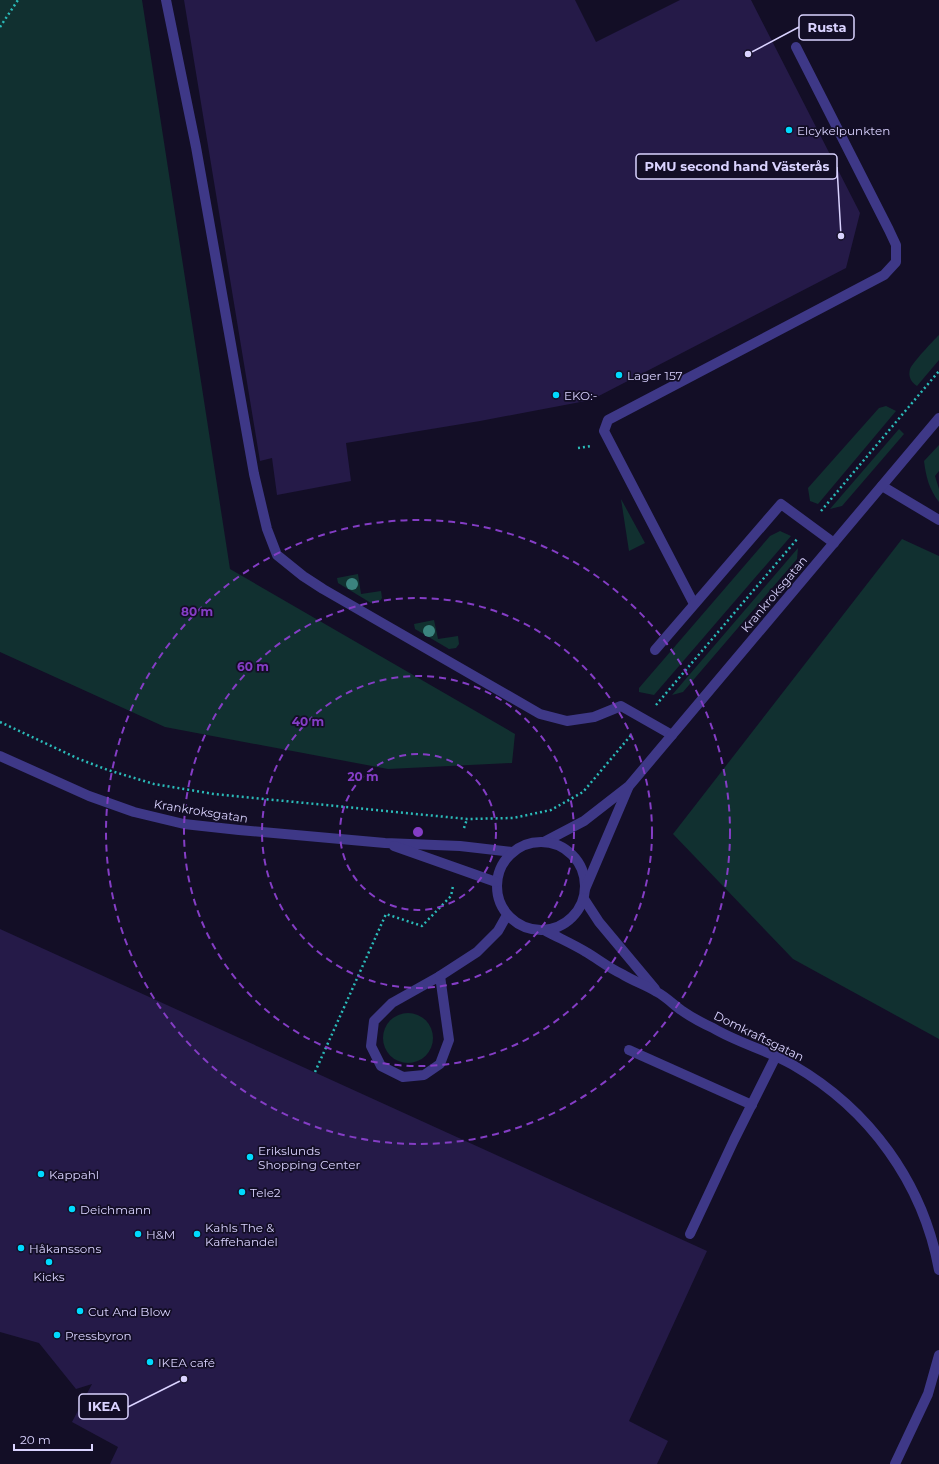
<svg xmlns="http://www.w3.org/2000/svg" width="939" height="1464" font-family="Montserrat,sans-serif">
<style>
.green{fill:#113030}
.building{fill:#251a48}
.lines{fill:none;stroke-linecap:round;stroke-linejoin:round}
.path{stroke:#2bbbb9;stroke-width:2.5;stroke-dasharray:2 3;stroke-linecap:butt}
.service{stroke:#3e3887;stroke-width:10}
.minor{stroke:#3e3887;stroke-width:10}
.tree{fill:#3b847f}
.ring{fill:none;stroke:#843dc5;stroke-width:2;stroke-dasharray:7 5}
.poi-dot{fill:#00dafe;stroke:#130e26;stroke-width:1.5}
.labels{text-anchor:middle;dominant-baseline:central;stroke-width:3.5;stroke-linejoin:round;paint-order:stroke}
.poi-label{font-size:12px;fill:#dad3ff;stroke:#130e26;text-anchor:start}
.street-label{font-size:12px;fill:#dad3ff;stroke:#130e26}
.centre{fill:#843dc5;stroke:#130e26;stroke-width:2}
.ring-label{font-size:12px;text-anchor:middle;font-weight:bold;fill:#843dc5;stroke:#130e26;stroke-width:3.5;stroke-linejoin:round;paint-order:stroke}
.leader{fill:none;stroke:#dad3ff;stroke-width:1.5}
.callout-dot{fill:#dad3ff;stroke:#130e26;stroke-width:1.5}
.callout{fill:#130e26;stroke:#dad3ff;stroke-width:1.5}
.callout-label{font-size:13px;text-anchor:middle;font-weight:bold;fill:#dad3ff}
</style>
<rect width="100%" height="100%" fill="#130e26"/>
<!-- green -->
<g class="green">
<path d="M0,0H142L230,569L515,734L512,763L388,769L165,727L0,652Z"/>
<path d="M939,335V360L917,386C911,382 908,377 910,369C912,363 933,341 939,335Z"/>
<path d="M886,406L896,411L818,504L810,501L808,488L879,408Z"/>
<path d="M899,429L904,434L842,506L830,509Z"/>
<path d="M939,445V471L935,476L939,489V502C929,489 926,477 924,461Z"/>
<path d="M621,499L645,543L629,551Z"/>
<path d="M780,531L791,536L654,695L639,692V688L770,536Z"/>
<path d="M902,539L939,556V1039L793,959L673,834Z"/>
<path d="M798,548L797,559L683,692L672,695Z"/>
<path d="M358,574L361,594L381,591L382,598L379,602L371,603L338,583L337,578Z"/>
<path d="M434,620L438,639L458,636L459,644L456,648L449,649L415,629L414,624Z"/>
<circle cx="408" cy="1038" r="25"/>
</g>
<!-- building -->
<g class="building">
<path d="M184,0H575L596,42L680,0H751L860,213L846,268L591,400L480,421L346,443L351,481L277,495L272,458L260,461Z"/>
<path d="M0,929L707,1251L629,1421L668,1441L657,1464H110L118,1447L72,1422L92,1384L76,1389L39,1343L0,1332Z"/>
</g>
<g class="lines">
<!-- path -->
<g class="path">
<path d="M0,27L18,0"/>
<path d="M578,448L591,446"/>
<path d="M821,511L939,371"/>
<path d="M656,705L798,538"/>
<path d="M0,722L79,759L108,770L154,784L214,794L467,819L513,818L551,810L583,792L632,734"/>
<path d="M464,828L467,819"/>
<path d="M315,1072L386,914L422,926L451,896L453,886"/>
</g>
<!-- service -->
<g class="service">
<path d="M166,0L196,147L254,474L267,529L277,555L303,576L323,589L540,714L567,721L594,717L621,706L672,735"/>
<path d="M882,486L939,520"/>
<path d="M694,604L604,431L608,420L884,275L896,262V245L889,230L796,47"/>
<path d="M655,650L781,504L834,543"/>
<path d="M440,976L449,1040L440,1064L424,1075L403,1077L381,1066L371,1046L374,1021L392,1003Z"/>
<path d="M440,976L477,952L498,931L507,915"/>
<path d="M629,1050L752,1105"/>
<path d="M690,1234L734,1140L776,1056"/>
</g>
<!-- minor -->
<g class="minor">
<path d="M0,756L89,796L134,812L184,824L239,830L385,843L460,846L512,852"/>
<path d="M544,842L584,821L629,786L939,418"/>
<circle cx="541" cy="886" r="44"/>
<path d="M394,846L496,882"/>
<path d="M585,889L628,788"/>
<path d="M584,899L599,922L655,989"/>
<path d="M546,931C559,938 573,944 586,952C598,959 609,968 622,974C633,981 646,985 657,992C666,997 673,1004 681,1010C691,1017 702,1023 713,1028C738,1043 767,1050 793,1065C869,1109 923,1182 939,1270"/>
<path d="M895,1464L928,1394L939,1355"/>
</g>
</g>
<!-- trees -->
<g class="tree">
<circle cx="352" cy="584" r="6"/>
<circle cx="429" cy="631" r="6"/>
</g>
<!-- distance rings -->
<g class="ring">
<circle cx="418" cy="832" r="78"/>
<circle cx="418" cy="832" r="156"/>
<circle cx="418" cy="832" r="234"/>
<circle cx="418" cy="832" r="312"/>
</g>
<!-- markers -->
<g class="poi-dot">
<circle cx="789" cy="130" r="4"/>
<circle cx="619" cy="375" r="4"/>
<circle cx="556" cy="395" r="4"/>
<circle cx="250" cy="1157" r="4"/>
<circle cx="41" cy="1174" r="4"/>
<circle cx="242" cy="1192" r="4"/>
<circle cx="72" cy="1209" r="4"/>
<circle cx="138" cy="1234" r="4"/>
<circle cx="197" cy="1234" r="4"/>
<circle cx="21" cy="1248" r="4"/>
<circle cx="49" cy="1262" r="4"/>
<circle cx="80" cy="1311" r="4"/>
<circle cx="57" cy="1335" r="4"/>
<circle cx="150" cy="1362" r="4"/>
</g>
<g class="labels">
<!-- poi labels -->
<g class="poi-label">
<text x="797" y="130">Elcykelpunkten</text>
<text x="627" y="375">Lager 157</text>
<text x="564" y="395">EKO:-</text>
<text x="258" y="1150">Erikslunds<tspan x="258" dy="14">Shopping Center</tspan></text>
<text x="49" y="1174">Kappahl</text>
<text x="250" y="1192">Tele2</text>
<text x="80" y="1209">Deichmann</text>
<text x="205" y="1227">Kahls The &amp;<tspan x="205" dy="14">Kaffehandel</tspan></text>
<text x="146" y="1234">H&amp;M</text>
<text x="29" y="1248">Håkanssons</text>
<text x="49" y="1276" text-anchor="middle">Kicks</text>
<text x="88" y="1311">Cut And Blow</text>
<text x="65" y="1335">Pressbyron</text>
<text x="158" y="1362">IKEA café</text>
</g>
<!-- street labels -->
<g class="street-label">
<text transform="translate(774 594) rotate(-50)">Krankroksgatan</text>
<text transform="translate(201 811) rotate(9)">Krankroksgatan</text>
<text transform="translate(759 1036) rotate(26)">Domkraftsgatan</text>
</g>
</g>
<circle cx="418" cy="832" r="6" class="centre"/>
<g class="ring-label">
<text x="197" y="616">80 m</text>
<text x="253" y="671">60 m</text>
<text x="308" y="726">40 m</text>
<text x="363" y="781">20 m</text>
</g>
<!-- callouts -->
<path class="leader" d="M748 54L799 27M841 236L837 167M184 1379L128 1407"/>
<g class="callout-dot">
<circle cx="748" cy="54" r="4"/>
<circle cx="841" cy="236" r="4"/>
<circle cx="184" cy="1379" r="4"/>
</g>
<g class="callout">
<rect x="799" y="15" width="55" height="25" rx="4"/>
<rect x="636" y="154" width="201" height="25" rx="4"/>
<rect x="79" y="1394" width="49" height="25" rx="4"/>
</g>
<g class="callout-label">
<text x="827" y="32">Rusta</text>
<text x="737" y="171">PMU second hand Västerås</text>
<text x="104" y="1411">IKEA</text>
</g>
<!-- scale -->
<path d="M14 1444v6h78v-6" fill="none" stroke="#dad3ff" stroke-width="2"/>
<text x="20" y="1444" font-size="12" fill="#dad3ff" stroke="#130e26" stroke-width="3" paint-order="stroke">20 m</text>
</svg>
